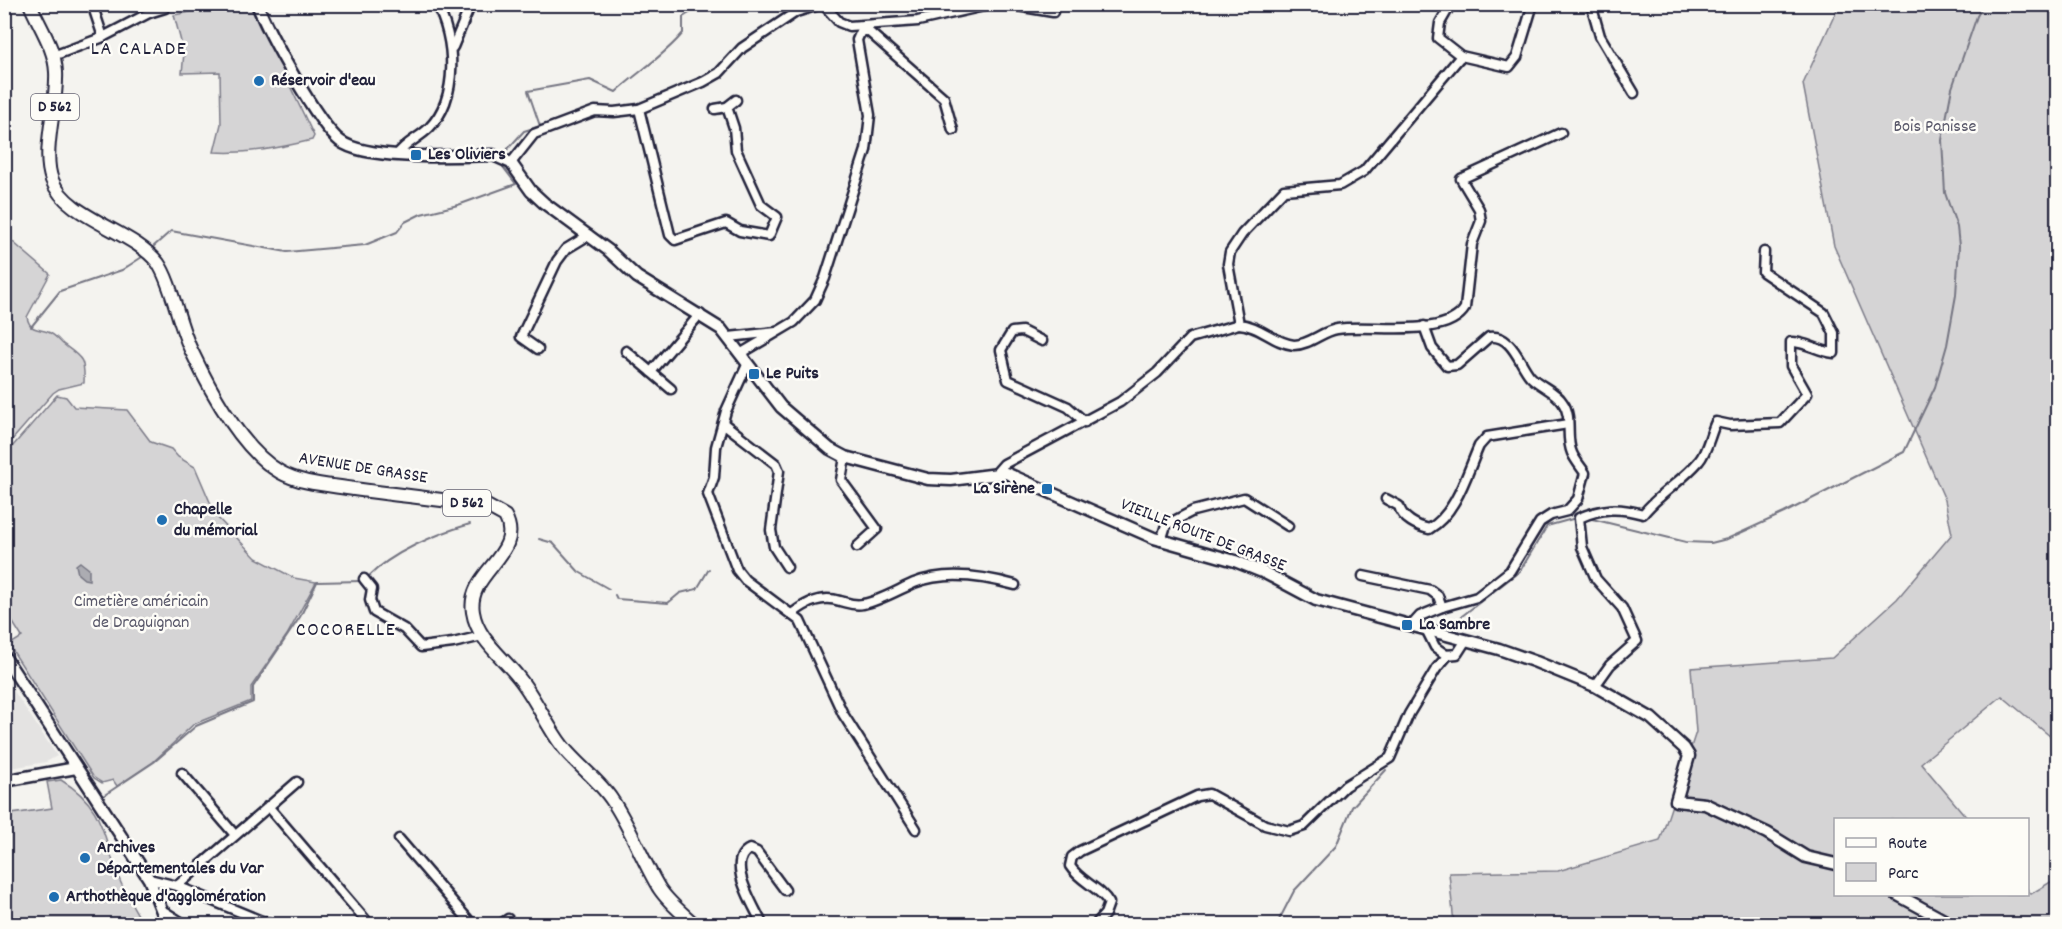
<svg xmlns="http://www.w3.org/2000/svg" width="2062" height="929" font-family="Dekko,sans-serif">
<style>
.built{fill:#e4e3e2}
.green{fill:#d5d4d5;stroke:#7c7b88;stroke-width:1.5}
.water{fill:#acacb2;stroke:#757582;stroke-width:1.5}
.lines{fill:none;stroke-linecap:round;stroke-linejoin:round}
.stream{stroke:#757582;stroke-width:2}
.minor-casing{stroke:#22223b;stroke-width:13}
.tertiary-casing{stroke:#22223b;stroke-width:15}
.primary-casing{stroke:#22223b;stroke-width:16}
.minor{stroke:#fdfcf7;stroke-width:8}
.tertiary{stroke:#fdfcf7;stroke-width:10}
.primary{stroke:#fdfcf7;stroke-width:12}
.poi-dot{fill:#1f6fb2;stroke:#fdfcf7;stroke-width:2}
.labels{text-anchor:middle;dominant-baseline:central;stroke-width:5;stroke-linejoin:round;paint-order:stroke}
.shield{fill:#fdfcf7;stroke:#646373;stroke-width:1.5}
.shield-label{font-size:16px;font-weight:bold;fill:#22223b}
.poi-label{font-size:18px;font-weight:bold;fill:#22223b;stroke:#fdfcf7;text-anchor:start}
.park-label{font-size:18px;fill:#585769;stroke:#fdfcf7}
.street-label{font-size:18px;fill:#22223b;stroke:#fdfcf7}
.neighbourhood-label{font-size:20px;letter-spacing:1.5px;fill:#22223b;stroke:#fdfcf7}
</style>
<rect width="100%" height="100%" fill="#f4f3ef"/>
<filter id="ink" filterUnits="userSpaceOnUse"><feTurbulence type="fractalNoise" baseFrequency=".0167" numOctaves="2"/><feDisplacementMap in="SourceGraphic" scale="12" xChannelSelector="R" yChannelSelector="G"/><feConvolveMatrix kernelMatrix="1 2 1 2 8 2 1 2 1" color-interpolation-filters="sRGB"/></filter>
<g filter="url(#ink)">
<!-- built -->
<path class="built" d="M4,676L57,756L46,762L5,769Z"/>
<!-- green -->
<g class="green">
<path d="M227,5H250L260,28L289,76V84L314,136L312,140C279,148 249,154 214,152L221,124L220,72L182,73L184,53L174,15Z"/>
<path d="M1839,5H2057V742L2002,696L1921,763L1968,819L1836,820V894H2028V890L2031,894L2057,878V924H1454L1449,873L1558,871L1660,841L1696,732L1691,668L1832,658L1897,599L1952,534L1945,500L1834,246L1803,84Z"/>
<path d="M6,236L50,274L27,317C30,331 37,328 48,332C54,334 59,340 63,344C82,358 85,358 84,383L59,389L53,393L5,448Z"/>
<path d="M57,395L66,397L74,407L127,410L151,442L171,449L178,457L195,467L216,516L256,558L294,578L316,582L287,635L251,687V701L194,724L153,762L117,786L113,780L102,783L94,778L9,645L22,637L5,610V455Z"/>
<path d="M61,780C108,808 102,840 121,883C127,897 136,911 143,924H5V815L52,808L47,782Z"/>
</g>
<!-- water -->
<path class="water" d="M80,562L89,569V580L84,579L78,574L76,565Z"/>
<g class="lines">
<!-- stream -->
<g class="stream">
<path d="M505,152L524,131L540,126L528,91L590,80L616,92C639,71 664,56 683,33V17L704,4"/>
<path d="M154,246L171,231L287,252L365,245L397,232L405,222L421,214L458,205L516,184L503,167"/>
<path d="M31,327L60,291L122,270L142,257"/>
<path d="M1588,518L1686,542L1711,543L1727,539L1784,513L1904,452L1935,387L1947,345L1956,295L1959,246L1957,227L1945,193L1942,140L1952,88L1977,16L1984,4"/>
<path d="M539,539L553,543L579,572L609,589"/>
<path d="M367,578C392,552 436,534 470,524"/>
<path d="M615,595L617,599L668,603L680,593L697,589L709,569"/>
<path d="M1454,628L1462,616L1520,571L1547,526L1576,518"/>
<path d="M103,796L154,762L196,726L253,702V687L300,617L317,582L362,581"/>
<path d="M1277,924L1294,891L1336,846L1352,807L1386,770"/>
</g>
<!-- minor casing -->
<g class="minor-casing">
<g id="minor">
<path d="M92,4L103,37"/>
<path d="M823,4L839,22L849,26L918,21L993,4"/>
<path d="M1005,4L1053,12"/>
<path d="M1451,4L1440,23L1438,38L1461,56"/>
<path d="M1591,4L1600,36L1634,93"/>
<path d="M453,47L471,4"/>
<path d="M53,56L101,38L149,13L165,8"/>
<path d="M639,109L670,235L675,240L726,223L740,231L769,236L777,217L761,205L736,150L734,128L727,107"/>
<path d="M715,109L727,107L736,100"/>
<path d="M397,155C405,143 419,138 429,128C459,98 456,38 436,4"/>
<path d="M511,163L534,134L595,111L614,112L639,109L703,82L719,73L742,48L796,12L822,4"/>
<path d="M1239,324C1259,325 1274,343 1294,345C1309,345 1323,331 1337,329C1369,323 1446,340 1465,308L1472,244L1481,221L1479,209L1461,179L1561,133"/>
<path d="M1424,326L1432,348L1447,366L1457,365L1489,337C1512,334 1519,363 1530,376C1539,386 1556,391 1563,403C1573,417 1565,438 1572,453C1575,460 1581,467 1585,473L1578,499L1567,511L1551,515L1540,522L1510,571L1477,597L1442,607"/>
<path d="M729,337L776,332"/>
<path d="M1042,341L1022,331L1012,332L1001,350L1008,380L1068,407L1085,422"/>
<path d="M538,349L521,337L557,261L566,249L589,235"/>
<path d="M626,351L651,372L700,314"/>
<path d="M740,354L794,322L815,300L825,278L866,150L870,115L857,40L861,31H868L944,98L953,130"/>
<path d="M747,365L726,411L716,447L714,477L708,494L737,570L745,580L800,621L843,714L916,829"/>
<path d="M651,372L671,389"/>
<path d="M723,423L776,464L779,471L771,530L774,547L787,567"/>
<path d="M845,457L841,480L877,529L857,547"/>
<path d="M997,472L1004,464L1120,402L1157,373L1190,338L1239,324L1228,264L1230,252L1242,234L1284,190L1340,185L1364,171L1461,56L1509,67L1517,57L1533,4"/>
<path d="M1386,499L1399,506C1402,519 1417,526 1429,529C1456,514 1467,473 1479,446L1487,437L1568,424"/>
<path d="M1161,541L1166,525L1193,511L1244,498L1288,526"/>
<path d="M1363,576L1430,590L1438,596L1442,607L1420,616L1411,626"/>
<path d="M364,579L372,589L370,600L374,612L404,629L421,647L453,643L482,636"/>
<path d="M793,613C807,602 822,595 840,601C848,603 854,606 863,604C880,601 898,590 914,583C946,570 983,576 1015,585"/>
<path d="M1426,629L1435,647L1446,655L1457,654L1466,640"/>
<path d="M1595,686L1610,665L1637,641L1622,608L1596,579L1582,547L1579,518C1602,508 1618,507 1643,514C1659,494 1682,481 1699,461C1707,452 1710,434 1716,422L1730,425L1780,423L1807,394L1791,366V342C1808,342 1816,351 1834,353V333L1824,313L1763,272L1764,252"/>
<path d="M182,773L235,835"/>
<path d="M268,806L369,924"/>
<path d="M399,839L472,924"/>
<path d="M149,879L177,886L297,782"/>
<path d="M177,886L269,924"/>
<path d="M165,912L184,924"/>
<path d="M501,924L508,919"/>
<path d="M762,924C755,907 724,861 750,849L757,852L785,890"/>
<path d="M1096,924L1105,914L1109,903C1100,887 1080,882 1070,866L1072,857L1080,851L1197,796L1209,794L1265,825L1289,831L1304,826L1345,786L1390,758L1409,714L1436,669L1448,655"/>
</g>
</g>
<!-- tertiary casing -->
<g class="tertiary-casing">
<g id="tertiary">
<path d="M257,4C269,34 317,123 340,141C366,161 459,156 493,155L511,163L531,191L544,203L608,250L637,277L721,329L781,407L830,449L845,457L928,479L951,480L1006,473L1154,538L1235,561L1265,573L1316,600L1499,649L1536,662L1595,686L1651,718L1684,748L1689,756L1676,801L1705,804L1767,833L1806,857L1836,864"/>
<path d="M4,656L149,879L167,924"/>
<path d="M4,781L76,768"/>
<path d="M1896,894L1951,924"/>
</g>
</g>
<!-- primary casing -->
<g class="primary-casing">
<path id="primary" d="M30,4C39,26 55,48 56,72C58,104 41,151 52,180C66,218 134,231 158,263C172,283 179,327 192,352C210,390 242,450 280,472C301,484 330,485 354,489C398,495 441,500 485,505L505,516C526,554 466,572 473,612C477,639 503,657 519,678C536,699 546,725 563,747C578,766 599,780 612,800C631,828 642,860 659,888C668,902 682,913 694,924"/>
</g>
<!-- minor -->
<use href="#minor" class="minor"/>
<!-- tertiary -->
<use href="#tertiary" class="tertiary"/>
<!-- primary -->
<use href="#primary" class="primary"/>
</g>
</g>
<!-- markers -->
<g class="poi-dot">
<circle cx="259" cy="81" r="6"/>
<rect x="410" y="149" width="12" height="12" rx="3"/>
<rect x="748" y="368" width="12" height="12" rx="3"/>
<rect x="1041" y="483" width="12" height="12" rx="3"/>
<circle cx="162" cy="520" r="6"/>
<rect x="1401" y="619" width="12" height="12" rx="3"/>
<circle cx="85" cy="858" r="6"/>
<circle cx="54" cy="897" r="6"/>
</g>
<g class="labels">
<!-- shield labels -->
<g class="shield">
<rect x="31" y="94" width="48" height="26" rx="4.5"/>
<rect x="443" y="490" width="48" height="26" rx="4.5"/>
</g>
<g class="shield-label">
<text x="55" y="107">D 562</text>
<text x="467" y="503">D 562</text>
</g>
<!-- poi labels -->
<g class="poi-label">
<text x="271" y="81">Réservoir d'eau</text>
<text x="428" y="155">Les Oliviers</text>
<text x="766" y="374">Le Puits</text>
<text x="1035" y="489" text-anchor="end">La Sirène</text>
<text x="174" y="510">Chapelle<tspan x="174" dy="21">du mémorial</tspan></text>
<text x="1419" y="625">La Sambre</text>
<text x="97" y="848">Archives<tspan x="97" dy="21">Départementales du Var</tspan></text>
<text x="66" y="897">Arthothèque d'agglomération</text>
</g>
<!-- park labels -->
<g class="park-label">
<text x="1935" y="127">Bois Panisse</text>
<text x="141" y="602">Cimetière américain<tspan x="141" dy="21">de Draguignan</tspan></text>
</g>
<!-- street labels -->
<g class="street-label">
<text transform="translate(363 469) rotate(9)">AVENUE DE GRASSE</text>
<text transform="translate(1203 536) rotate(21)">VIEILLE ROUTE DE GRASSE</text>
</g>
<!-- neighbourhood labels -->
<g class="neighbourhood-label">
<text x="139" y="50">LA CALADE</text>
<text x="346" y="631">COCORELLE</text>
</g>
</g>
<!-- margin -->
<rect width="2062" height="929" fill="none" stroke="#fdfcf7" stroke-width="24"/>
<rect x="12" y="12" width="2038" height="905" fill="none" stroke="#22223b" stroke-width="2" filter="url(#ink)"/>
<!-- legend -->
<rect x="1834" y="818" width="195" height="78" fill="#fdfcf7" stroke="#a5a5ac" stroke-width="1.5"/>
<rect x="1846" y="838" width="30" height="9" fill="#fdfcf7" stroke="#a5a5ac" stroke-width="1.5"/>
<text x="1888" y="848" font-size="18" fill="#22223b">Route</text>
<rect x="1846" y="863" width="30" height="18" fill="#d5d4d5" stroke="#a5a5ac" stroke-width="1.5"/>
<text x="1888" y="878" font-size="18" fill="#22223b">Parc</text>
</svg>
